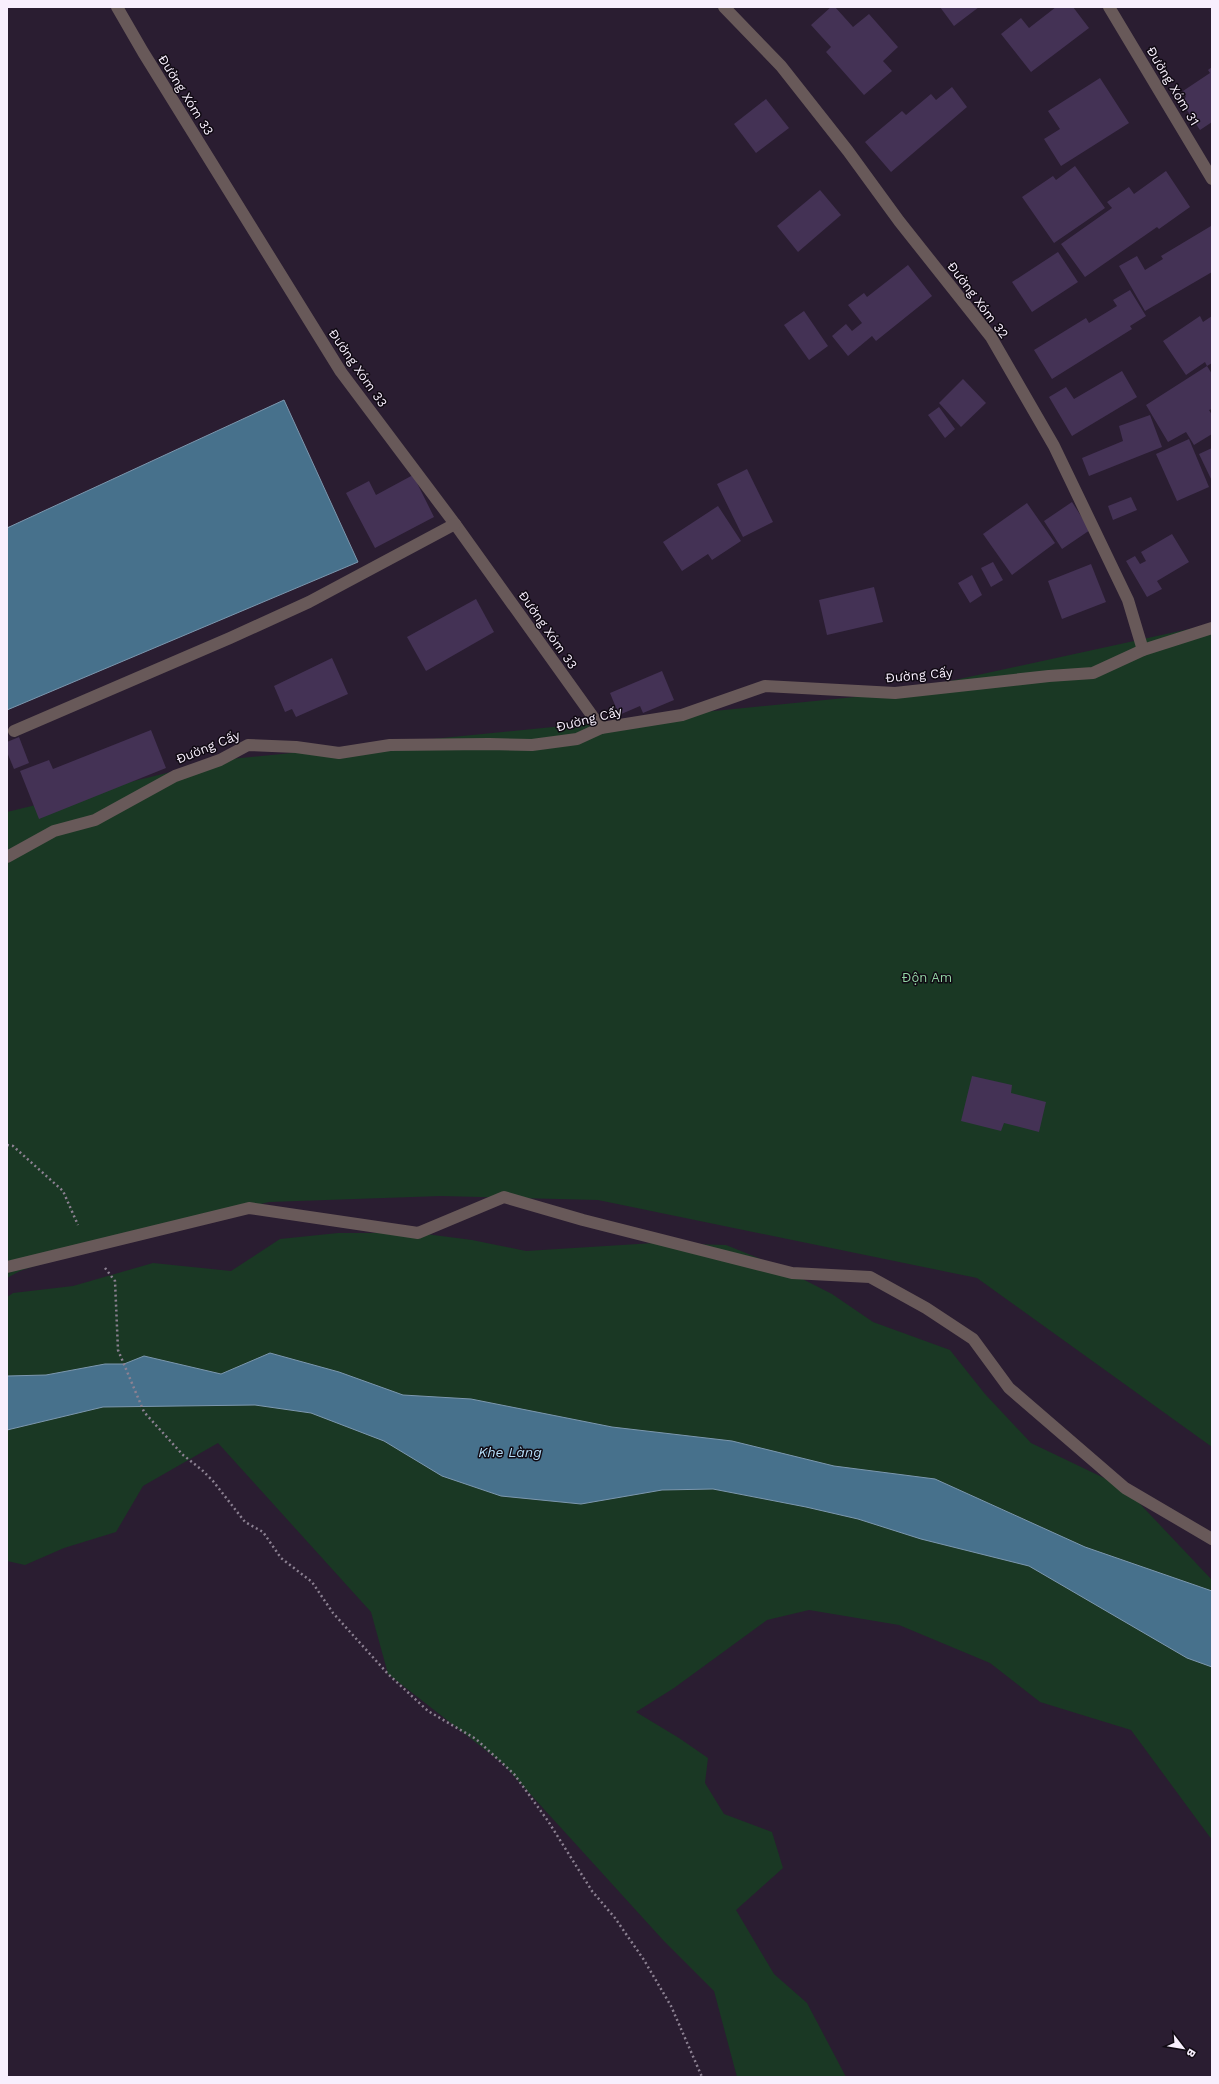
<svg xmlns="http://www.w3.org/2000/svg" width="1219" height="2084" font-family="'Work Sans',sans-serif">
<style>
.green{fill:#1a3824}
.water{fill:#47718c;stroke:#7c97ae}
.building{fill:#443255}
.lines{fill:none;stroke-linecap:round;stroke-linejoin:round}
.path{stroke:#8c8192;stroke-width:2.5;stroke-dasharray:2 3;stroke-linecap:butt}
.street{stroke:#685959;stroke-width:12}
.labels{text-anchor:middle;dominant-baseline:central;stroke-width:3;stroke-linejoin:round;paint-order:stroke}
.street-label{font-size:13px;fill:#f8effd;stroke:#100a13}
.park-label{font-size:13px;fill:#92d3a4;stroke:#100a13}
.water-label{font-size:14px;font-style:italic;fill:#b6def9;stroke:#100a13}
</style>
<rect width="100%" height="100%" fill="#2a1d31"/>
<!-- green -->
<g class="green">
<path d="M1212,624V1447L977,1278L598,1200L441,1196L269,1202L89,1248L20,1271L7,1278V812L220,760L895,693Z"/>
<path d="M338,1233H418L472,1240L526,1251L654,1243L726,1245L771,1263L832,1294L873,1322L950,1350L985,1394L1031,1443L1125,1488L1212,1580V1840L1131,1730L1040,1702L990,1663L899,1625L809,1610L767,1620L674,1688L636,1712L679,1738L708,1758L705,1783L724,1814L772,1832L783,1868L736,1910L774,1974L807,2003L846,2077H737L714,1991L663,1940L502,1763L388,1674L371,1612L218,1443L143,1486L116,1532L64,1548L25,1565L7,1561V1297L13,1293L73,1286L153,1263L231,1271L280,1239Z"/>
</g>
<!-- water -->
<g class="water">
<path d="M284,400L358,562L7,710V528Z"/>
<path d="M270,1353L339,1372L403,1395L471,1399L612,1427L732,1441L834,1466L935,1479L1085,1547L1212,1591V1667L1187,1658L1029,1566L921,1539L858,1519L806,1507L713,1489L662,1490L581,1504L501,1496L442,1476L384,1441L311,1413L255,1405L103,1407L7,1430V1376L46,1375L105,1364H124L144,1356L221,1374Z"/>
</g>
<!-- building -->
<g class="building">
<path d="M831,7H835L853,27L869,14L898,47L883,61L892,71L864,95L826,52L831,47L811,25Z"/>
<path d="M940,7H979L954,26Z"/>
<path d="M1056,7H1073L1089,28L1031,72L1001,34L1021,18L1029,28Z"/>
<path d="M1212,67V122L1200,130L1181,101L1186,97L1183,91L1210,73L1208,70Z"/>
<path d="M1100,78L1129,123L1061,166L1044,139L1060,129L1048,111Z"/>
<path d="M952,87L967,107L891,172L865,142L902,111L906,115L931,94L936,100Z"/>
<path d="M766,99L789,128L756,153L734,124Z"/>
<path d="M1075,166L1105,208L1054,243L1022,197L1053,176L1056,180Z"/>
<path d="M1166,171L1190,207L1159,229L1157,227L1085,277L1061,244L1112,208L1107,202L1129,187L1134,194Z"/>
<path d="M820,190L841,215L798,252L777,226Z"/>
<path d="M1211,226L1212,272L1145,311L1119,266L1137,256L1145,270L1163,259L1161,256Z"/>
<path d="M1058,252L1078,282L1032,312L1012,282Z"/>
<path d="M908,265L932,296L876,341L872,336L848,356L832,336L846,324L852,331L862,323L848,305L864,293L867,297Z"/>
<path d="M1130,290L1146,316L1130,326L1132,329L1052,379L1034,350L1086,318L1089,323L1117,306L1113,300Z"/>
<path d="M804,311L828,346L809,360L784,325Z"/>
<path d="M1200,316L1203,322L1212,316V363L1207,366L1212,374V409L1209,410L1212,415V434L1194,445L1186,432L1168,442L1146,405L1207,366L1205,362L1186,375L1163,341Z"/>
<path d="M1122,371L1137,397L1072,436L1049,397L1066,387L1074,399Z"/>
<path d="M963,379L986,403L961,427L939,403Z"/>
<path d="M939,407L955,429L945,438L928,415Z"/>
<path d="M1150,415L1162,447L1089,476L1082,458L1123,441L1119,426Z"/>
<path d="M1189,439L1209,487L1177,501L1156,454Z"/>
<path d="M1212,448V481L1199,454Z"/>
<path d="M747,469L773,522L743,537L717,484Z"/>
<path d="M413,475L434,517L375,548L346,493L369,481L376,495Z"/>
<path d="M1131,497L1137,510L1113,520L1108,506Z"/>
<path d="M1072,502L1090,530L1062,549L1044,521Z"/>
<path d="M1027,503L1055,543L1012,575L983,534Z"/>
<path d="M718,506L741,541L712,560L708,554L682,571L663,542Z"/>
<path d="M1172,534L1189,562L1157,581L1162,589L1147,597L1126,561L1135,556L1140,564L1146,561L1141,552Z"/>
<path d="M993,562L1003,580L991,587L981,568Z"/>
<path d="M1091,564L1106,602L1062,619L1048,581Z"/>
<path d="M972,575L982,595L970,603L958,583Z"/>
<path d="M874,587L883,622L827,635L819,600Z"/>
<path d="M476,599L494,632L426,671L407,637Z"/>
<path d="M332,658L348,694L296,717L292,709L285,712L274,686Z"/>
<path d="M662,671L674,700L643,713L640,706L619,715L610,693Z"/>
<path d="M151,730L166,768L39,819L20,771L49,760L53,769Z"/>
<path d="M19,737L29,763L14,769L7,752V742Z"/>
<path d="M972,1076L1012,1085L1011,1093L1046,1102L1039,1132L1004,1123L1001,1131L961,1121Z"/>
</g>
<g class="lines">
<!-- path -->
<g class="path">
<path d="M7,1145L13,1146L63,1191L78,1225"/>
<path d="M105,1268L115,1281L118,1350L144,1412L183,1455L202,1470L213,1481L245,1522L263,1532L281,1558L312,1582L333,1613L388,1674L428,1711L476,1739L514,1774L548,1821L592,1891L615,1918L644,1960L671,2006L702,2077"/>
</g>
<!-- street -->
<g class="street">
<path d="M117,7L143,52L341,372L455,524L601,728"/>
<path d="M724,7L781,66L848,151L899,221L991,337L1054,446L1128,600L1143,650"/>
<path d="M1109,7L1212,179"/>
<path d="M14,731L230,638L309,602L455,524"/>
<path d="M7,857L54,831L95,820L175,776L220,760L248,745L296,747L339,753L390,745L489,744L532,745L577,739L601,728L682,715L765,686L895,693L1049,676L1093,673L1143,650L1212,628"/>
<path d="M7,1267L249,1208L418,1233L504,1197L583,1220L792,1273L870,1277L926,1308L973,1339L1009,1388L1125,1488L1212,1539"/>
</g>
</g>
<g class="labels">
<!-- street labels -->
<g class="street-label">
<text transform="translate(1173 86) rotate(59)">Đường Xóm 31</text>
<text transform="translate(186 95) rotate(58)">Đường Xóm 33</text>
<text transform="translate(978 300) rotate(53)">Đường Xóm 32</text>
<text transform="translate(358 368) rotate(55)">Đường Xóm 33</text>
<text transform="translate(548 630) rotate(55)">Đường Xóm 33</text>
<text transform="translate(919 675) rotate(-5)">Đường Cấy</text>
<text transform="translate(589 719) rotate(-14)">Đường Cấy</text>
<text transform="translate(208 747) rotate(-22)">Đường Cấy</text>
</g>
<!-- park labels -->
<g class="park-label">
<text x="927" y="977">Độn Am</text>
</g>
<!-- water labels -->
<g class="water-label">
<text x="510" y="1452">Khe Làng</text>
</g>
</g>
<!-- border -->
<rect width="1219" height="2084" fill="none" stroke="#f8effd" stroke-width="16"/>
<!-- north arrow -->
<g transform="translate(1183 2048) rotate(121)" stroke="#100a13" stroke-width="3" paint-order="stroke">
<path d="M0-3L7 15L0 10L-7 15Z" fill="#f8effd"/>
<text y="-6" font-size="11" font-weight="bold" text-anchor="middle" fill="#f8effd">B</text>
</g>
</svg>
